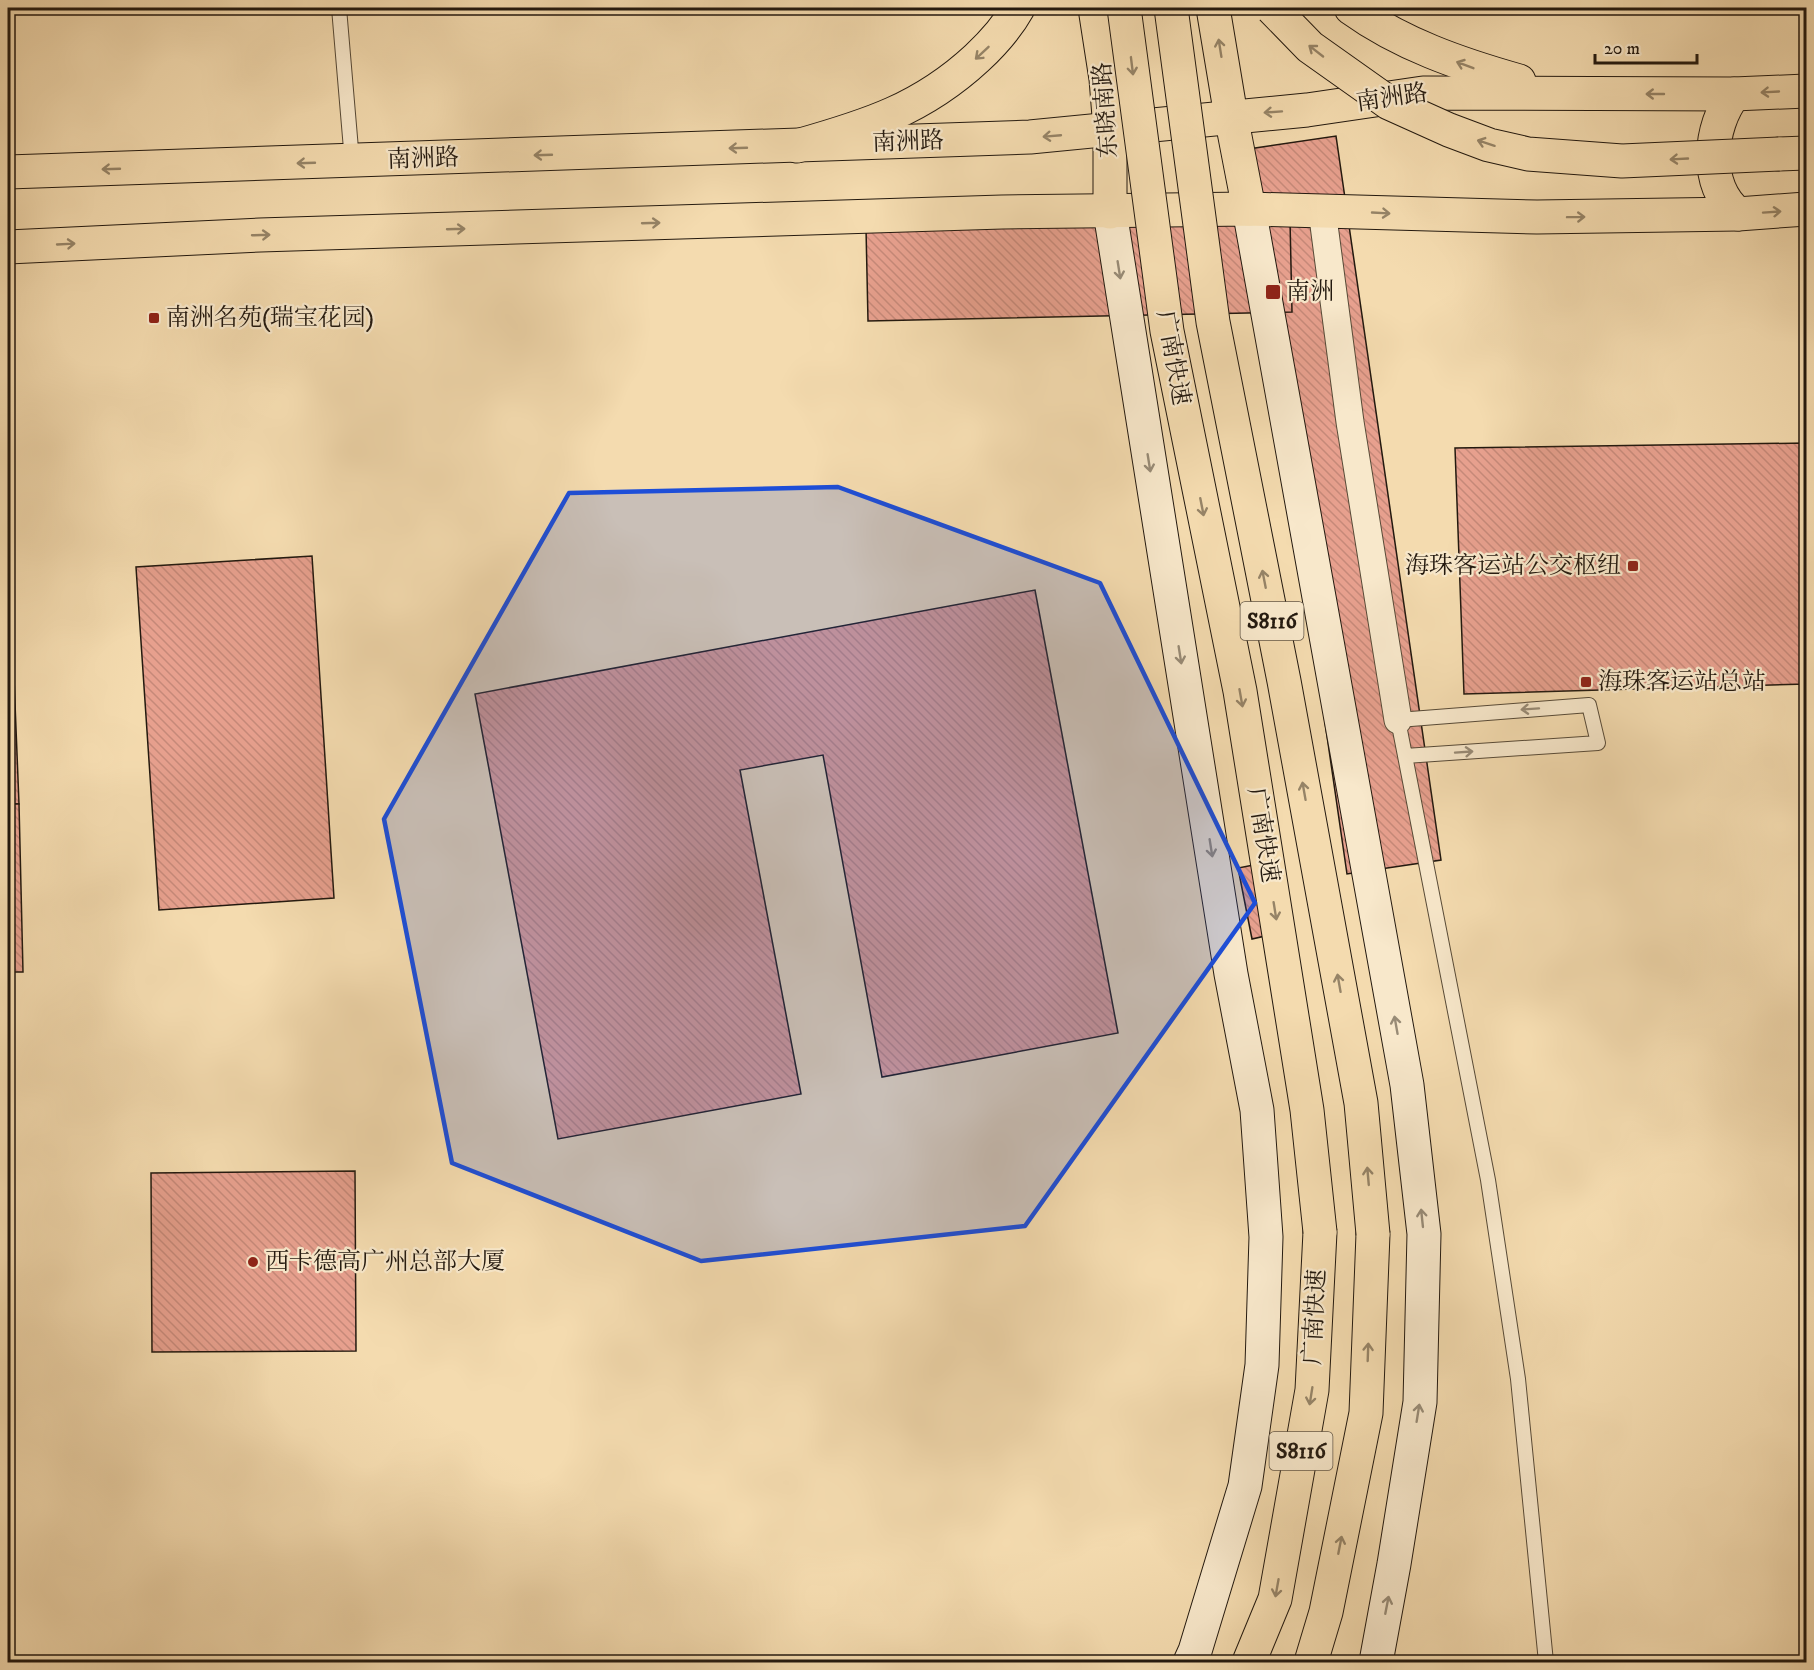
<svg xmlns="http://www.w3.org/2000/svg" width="1814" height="1670" font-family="'IM FELL DW Pica','Noto Serif SC',serif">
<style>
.building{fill:url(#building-back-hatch);stroke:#23190f;stroke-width:1.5}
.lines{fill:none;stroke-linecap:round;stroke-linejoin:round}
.service-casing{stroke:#574a37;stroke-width:16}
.minor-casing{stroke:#574a37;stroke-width:29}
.secondary-casing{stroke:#23190f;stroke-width:35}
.primary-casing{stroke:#23190f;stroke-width:35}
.trunk-casing{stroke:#23190f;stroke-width:35}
.motorway-casing{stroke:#23190f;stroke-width:35}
.service{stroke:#f8e8cb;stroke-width:14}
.minor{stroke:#f8e8cb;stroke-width:27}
.secondary{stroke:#f8e8cb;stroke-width:33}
.primary{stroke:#f4dbaf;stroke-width:33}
.trunk{stroke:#f4dbaf;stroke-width:33}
.motorway{stroke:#f4dbaf;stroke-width:33}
.trunk-bridge-casing{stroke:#23190f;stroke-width:35;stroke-linecap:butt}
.motorway-bridge-casing{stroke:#23190f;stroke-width:35;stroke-linecap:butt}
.trunk-bridge{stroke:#f4dbaf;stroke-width:33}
.motorway-bridge{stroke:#f4dbaf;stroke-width:33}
.oneway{stroke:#968467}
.oneway2{stroke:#988b76}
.marked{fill:#1d4ed8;fill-opacity:0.2;stroke:#1d4ed8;stroke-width:4.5;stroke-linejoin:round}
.poi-dot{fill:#8f2418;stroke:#f8e8cb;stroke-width:2}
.labels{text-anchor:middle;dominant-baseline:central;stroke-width:4.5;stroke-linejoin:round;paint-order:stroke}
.shield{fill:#f8e8cb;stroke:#635747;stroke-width:1.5}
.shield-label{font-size:22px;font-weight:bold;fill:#23190f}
.street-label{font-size:24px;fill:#23190f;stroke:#f8e8cb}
.poi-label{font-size:24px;fill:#23190f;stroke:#f8e8cb;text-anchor:start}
</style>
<defs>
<pattern id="building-back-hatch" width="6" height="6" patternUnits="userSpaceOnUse" patternTransform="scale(1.5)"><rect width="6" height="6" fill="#e7a08e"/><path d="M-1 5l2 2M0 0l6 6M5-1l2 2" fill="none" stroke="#c68979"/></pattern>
</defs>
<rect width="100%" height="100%" fill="#f4dbaf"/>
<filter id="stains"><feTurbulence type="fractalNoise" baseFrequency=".00333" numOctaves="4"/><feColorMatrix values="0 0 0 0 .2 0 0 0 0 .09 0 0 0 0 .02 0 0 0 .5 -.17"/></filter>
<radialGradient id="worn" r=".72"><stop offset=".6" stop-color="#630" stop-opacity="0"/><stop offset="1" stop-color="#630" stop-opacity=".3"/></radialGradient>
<!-- building -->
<g class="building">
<path d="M1336,136L1441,860L1347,874L1242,150Z"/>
<path d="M1290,220L1292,312L868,321L866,228Z"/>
<path d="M1806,443V684L1464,694L1455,448Z"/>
<path d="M312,556L334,898L159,910L136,567Z"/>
<path d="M1035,590L1118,1033L882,1077L823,755L740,770L801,1094L558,1139L475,694Z"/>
<path d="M8,653H13L19,804H8Z"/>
<path d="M8,804H19L23,972H8Z"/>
<path d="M1264,863L1278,933L1252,939L1238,868Z"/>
<path d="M355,1171L356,1351L152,1352L151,1173Z"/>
</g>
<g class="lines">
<!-- service casing -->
<g class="service-casing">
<g id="service">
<path d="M339,8L352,161"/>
<path d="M1405,756L1598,743L1589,705L1398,720L1488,1180L1518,1379L1546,1662"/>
</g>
</g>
<!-- minor casing -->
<g class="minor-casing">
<path id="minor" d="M1322,210L1350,422L1398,720"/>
</g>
<!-- secondary casing -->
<g class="secondary-casing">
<g id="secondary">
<path d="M1249,209L1407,1085L1424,1234L1420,1402L1394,1564L1376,1662"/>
<path d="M1110,212L1231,974L1257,1110L1266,1237L1262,1365L1245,1486L1195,1651L1190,1662"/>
</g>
</g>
<!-- primary casing -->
<g class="primary-casing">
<g id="primary">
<path d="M1095,8L1106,79L1110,129V212"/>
<path d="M1213,8L1231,116L1249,209"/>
<path d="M1351,8C1401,44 1459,64 1519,81"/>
<path d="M1734,94C1709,127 1703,185 1738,214"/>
<path d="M8,172L1030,137L1307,110L1423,93L1734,94L1806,91"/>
<path d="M8,247L260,235L1002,212L1249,209L1537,217L1738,214L1806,209"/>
</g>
</g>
<!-- trunk casing -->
<g class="trunk-casing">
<g id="trunk">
<path d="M797,146C868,126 922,109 977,58C992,44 1008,26 1018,8"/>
<path d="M1779,154L1806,153"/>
</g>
</g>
<!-- motorway casing -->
<g class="motorway-casing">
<g id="motorway">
<path d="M1249,1662L1275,1599L1312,1390L1320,1232"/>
<path d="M1311,1662L1326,1612L1366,1413L1373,1234"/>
</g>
</g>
<!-- service -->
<use href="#service" class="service"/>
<!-- minor -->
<use href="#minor" class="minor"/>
<!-- secondary -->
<use href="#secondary" class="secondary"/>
<!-- primary -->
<use href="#primary" class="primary"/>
<!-- trunk -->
<use href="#trunk" class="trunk"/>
<!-- motorway -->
<use href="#motorway" class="motorway"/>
<!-- trunk-bridge casing -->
<g class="trunk-bridge-casing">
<path id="trunk-bridge" d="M1272,8L1310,47L1389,103L1449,130L1489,145L1528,154L1622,161L1779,154"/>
</g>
<!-- motorway-bridge casing -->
<g class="motorway-bridge-casing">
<g id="motorway-bridge">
<path d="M1124,8L1167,331L1240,691L1307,1110L1320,1232"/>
<path d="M1171,8L1213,322L1284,681L1361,1103L1373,1234"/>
</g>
</g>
<!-- trunk-bridge -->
<use href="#trunk-bridge" class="trunk-bridge"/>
<!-- motorway-bridge -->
<use href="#motorway-bridge" class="motorway-bridge"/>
</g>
<!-- one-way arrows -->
<defs><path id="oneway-shaft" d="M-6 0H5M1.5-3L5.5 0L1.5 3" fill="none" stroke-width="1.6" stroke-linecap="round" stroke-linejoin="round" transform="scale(1.5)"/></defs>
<g class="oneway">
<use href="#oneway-shaft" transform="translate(1220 48) rotate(-99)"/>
<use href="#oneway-shaft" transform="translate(1316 51) rotate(-142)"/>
<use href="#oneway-shaft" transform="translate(982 53) rotate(137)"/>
<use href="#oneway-shaft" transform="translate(1465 65) rotate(-159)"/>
<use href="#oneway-shaft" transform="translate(1132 66) rotate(83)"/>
<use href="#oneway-shaft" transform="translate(1770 92) rotate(177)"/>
<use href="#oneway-shaft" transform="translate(1655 94) rotate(-180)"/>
<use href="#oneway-shaft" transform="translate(1273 112) rotate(176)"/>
<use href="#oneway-shaft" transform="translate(1052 136) rotate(175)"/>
<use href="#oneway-shaft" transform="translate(1486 143) rotate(-162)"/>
<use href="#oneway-shaft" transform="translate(738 148) rotate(178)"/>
<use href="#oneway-shaft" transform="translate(543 155) rotate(178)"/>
<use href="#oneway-shaft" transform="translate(1679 159) rotate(177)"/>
<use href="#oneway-shaft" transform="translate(306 163) rotate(178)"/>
<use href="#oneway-shaft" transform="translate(111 169) rotate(178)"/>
<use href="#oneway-shaft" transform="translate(1772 212) rotate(-4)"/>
<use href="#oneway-shaft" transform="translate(1381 213) rotate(3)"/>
<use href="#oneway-shaft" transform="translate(1576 217) rotate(-1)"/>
<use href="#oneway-shaft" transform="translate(651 223) rotate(-2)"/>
<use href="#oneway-shaft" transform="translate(456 229) rotate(-2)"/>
<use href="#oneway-shaft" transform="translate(261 235) rotate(-2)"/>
<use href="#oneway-shaft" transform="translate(66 244) rotate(-3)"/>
<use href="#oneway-shaft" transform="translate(1202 507) rotate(79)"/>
<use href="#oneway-shaft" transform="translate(1264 579) rotate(-101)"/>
<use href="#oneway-shaft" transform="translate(1241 698) rotate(80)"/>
<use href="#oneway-shaft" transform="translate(1304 791) rotate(-100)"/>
<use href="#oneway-shaft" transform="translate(1275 911) rotate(81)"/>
<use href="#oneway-shaft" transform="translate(1339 983) rotate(-100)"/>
<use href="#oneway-shaft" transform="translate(1368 1176) rotate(-95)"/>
<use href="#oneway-shaft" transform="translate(1368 1352) rotate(-88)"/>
<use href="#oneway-shaft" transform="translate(1311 1396) rotate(99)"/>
<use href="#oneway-shaft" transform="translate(1340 1545) rotate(-79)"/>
<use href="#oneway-shaft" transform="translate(1277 1588) rotate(100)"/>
</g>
<g class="oneway2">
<use href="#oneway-shaft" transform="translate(1119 270) rotate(81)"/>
<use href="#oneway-shaft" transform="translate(1149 463) rotate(81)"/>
<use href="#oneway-shaft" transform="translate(1180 655) rotate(81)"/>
<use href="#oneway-shaft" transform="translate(1530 709) rotate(176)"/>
<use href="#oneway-shaft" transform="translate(1464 752) rotate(-4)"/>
<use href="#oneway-shaft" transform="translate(1211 848) rotate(81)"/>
<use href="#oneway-shaft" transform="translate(1396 1025) rotate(-100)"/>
<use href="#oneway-shaft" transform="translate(1422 1218) rotate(-96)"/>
<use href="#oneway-shaft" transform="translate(1418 1413) rotate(-81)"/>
<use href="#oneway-shaft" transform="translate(1387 1605) rotate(-79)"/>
</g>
<!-- marked area -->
<path class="marked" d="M838,487L1100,583L1255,903L1025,1226L701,1261L452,1163L384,819L569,493Z"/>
<!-- markers -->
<g class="poi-dot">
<rect x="1265" y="284" width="16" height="16" rx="3"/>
<rect x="148" y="312" width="12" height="12" rx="3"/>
<rect x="1627" y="560" width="12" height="12" rx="3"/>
<rect x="1580" y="676" width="12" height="12" rx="3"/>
<circle cx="253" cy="1262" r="6"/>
</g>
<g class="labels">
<!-- shield labels -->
<g class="shield">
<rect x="1240.5" y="602" width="63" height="38" rx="4.5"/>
<rect x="1269.5" y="1432" width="63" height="38" rx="4.5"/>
</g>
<g class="shield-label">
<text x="1272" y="621">S8116</text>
<text x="1301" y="1451">S8116</text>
</g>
<!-- street labels -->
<g class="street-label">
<text transform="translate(1392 98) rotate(-8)">南洲路</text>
<text transform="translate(1106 110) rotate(-94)">东晓南路</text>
<text transform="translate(908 142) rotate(-2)">南洲路</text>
<text transform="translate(423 159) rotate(-2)">南洲路</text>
<text transform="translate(1173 358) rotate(80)">广南快速</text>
<text transform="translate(1263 835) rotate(81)">广南快速</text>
<text transform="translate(1315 1317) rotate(-87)">广南快速</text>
</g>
<!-- poi labels -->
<g class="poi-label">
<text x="1286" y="292">南洲</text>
<text x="166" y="318">南洲名苑(瑞宝花园)</text>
<text x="1621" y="566" text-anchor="end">海珠客运站公交枢纽</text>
<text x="1598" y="682">海珠客运站总站</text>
<text x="265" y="1262">西卡德高广州总部大厦</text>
</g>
</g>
<!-- margin -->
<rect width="1814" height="1670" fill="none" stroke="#f4dbaf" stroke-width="30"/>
<rect x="9" y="9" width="1796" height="1652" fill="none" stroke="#23190f" stroke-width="3"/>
<rect x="15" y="15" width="1784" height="1640" fill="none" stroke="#23190f" stroke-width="1.5"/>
<!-- scale -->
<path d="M1595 54v9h102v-9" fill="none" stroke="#23190f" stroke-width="3"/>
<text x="1604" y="54" font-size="18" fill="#23190f" stroke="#f8e8cb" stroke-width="4.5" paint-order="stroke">20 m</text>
<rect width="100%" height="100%" filter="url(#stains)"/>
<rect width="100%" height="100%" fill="url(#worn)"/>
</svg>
